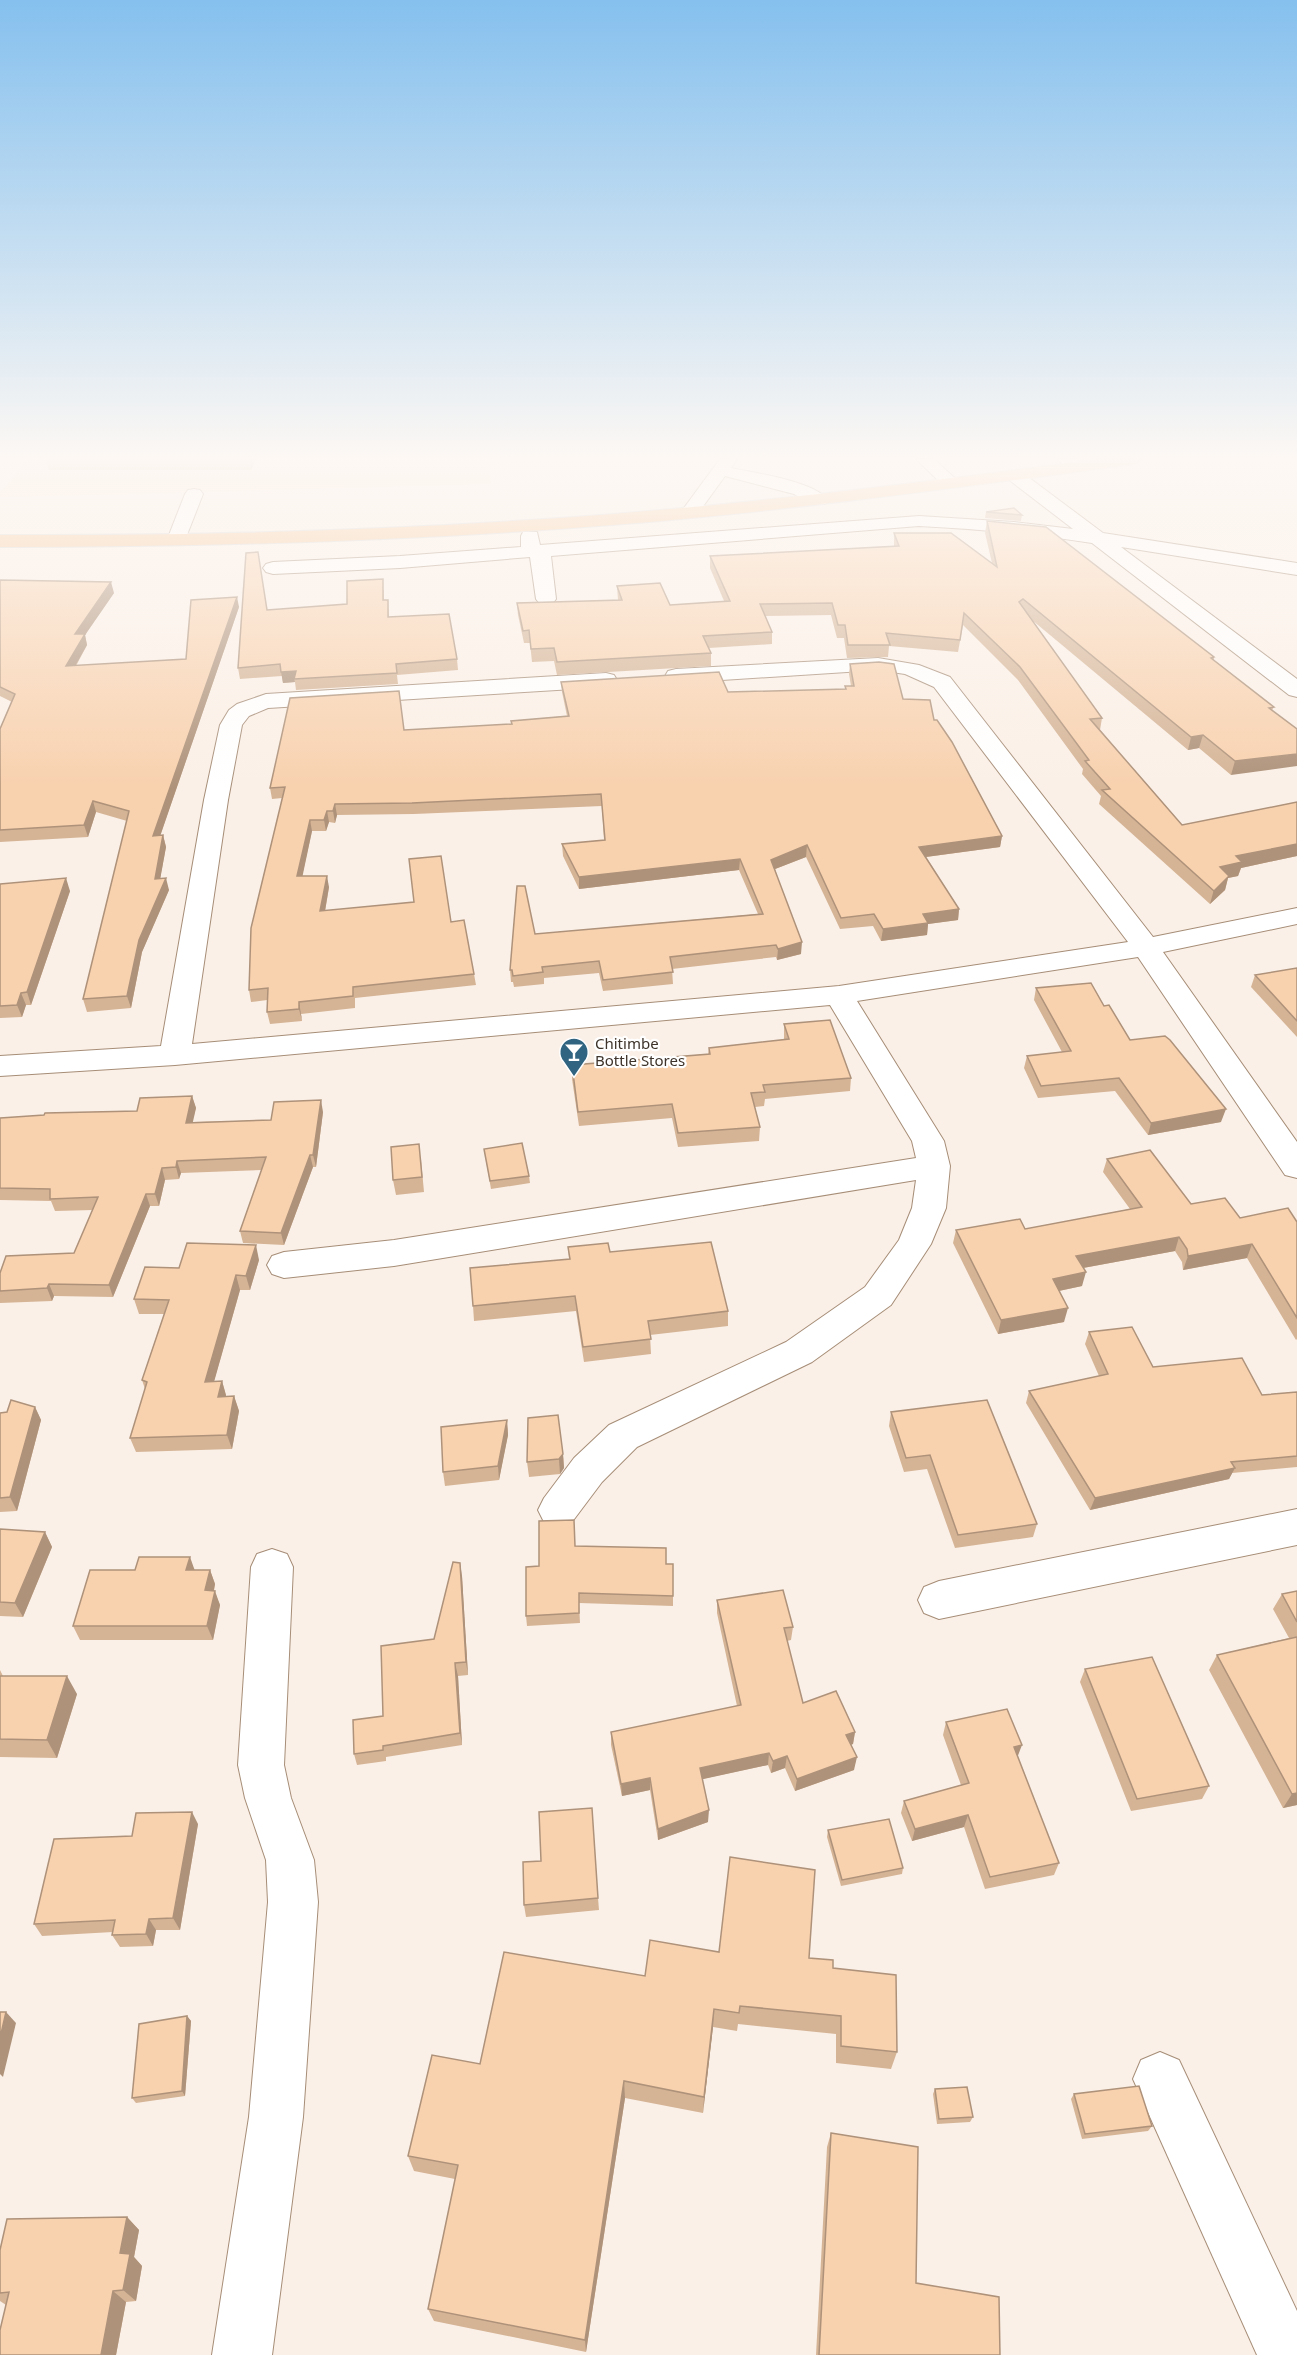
<svg xmlns="http://www.w3.org/2000/svg" width="1297" height="2355" font-family="'Noto Sans',sans-serif">
<style>
.built{fill:#fae6d5}
.lines{fill:none;stroke-linecap:round;stroke-linejoin:round}
.minor-casing{stroke:#a68d77;stroke-width:2}
.major-casing{stroke:#d4d2d0;stroke-width:2}
.minor{fill:#fff;fill-rule:evenodd}
.major{fill:#f5c28e;fill-rule:evenodd}
.wall{fill:#d5b496}
.shaded-wall{fill:#ae927a}
.building{fill:#f8d1ae;stroke:#ae927a;stroke-width:1.5}
.labels{text-anchor:middle;dominant-baseline:central;stroke-width:4.5;stroke-linejoin:round;paint-order:stroke}
.poi-label{font-size:15px;fill:#3d332a;stroke:#fff;text-anchor:start}
</style>
<rect width="100%" height="100%" fill="#fbf0e7"/>
<!-- built -->
<path class="built" d="M28,459H490L491,484L0,497V493Z"/>
<g class="lines">
<!-- minor casing -->
<g class="minor-casing">
<g id="minor">
<path d="M720,459H737L731,468C754,473 814,481 828,500L825,504H813L794,494L725,476L696,516H684L681,512Z"/>
<path d="M916,459H934L960,483L957,487H945Z"/>
<path d="M1057,459H1077L1086,467L1083,471H1071Z"/>
<path d="M1014,470L1020,471L1103,533L1297,563V575L1121,547L1297,679V697L1289,695L1092,543C1034,534 977,529 919,526L551,556L556,599L553,603H539L536,599L530,557L400,568L273,574L266,572L263,568L266,564L273,562L400,556L521,547V536L523,532H537L540,545L919,516L1014,522L1073,529L1008,479L1005,475L1008,471Z"/>
<path d="M194,489L200,490L203,494L185,540L183,544H169L167,540L185,494L188,490Z"/>
<path d="M878,658L919,665L950,677L1153,937L1297,908V924L1163,952L1297,1142V1178L1285,1175L1138,957L857,1001L944,1141L950,1166L946,1208L931,1244L891,1305L812,1362L637,1447L602,1482L572,1522L558,1527L544,1522L538,1510L544,1498L574,1458L609,1425L786,1342L865,1287L899,1240L912,1208L916,1180L394,1266L284,1278L272,1274L267,1265L272,1256L284,1252L394,1240L916,1158L912,1141L830,1005L175,1065L0,1076V1056L161,1046L204,800L220,725L229,710L237,704L266,694L606,673L614,675L617,680L614,685L606,687L268,708L249,716L242,725L228,800L192,1044L839,986L1128,942L934,687L905,674L878,670L676,683L668,681L665,676L668,671L676,669Z"/>
<path d="M1297,1509V1545L939,1619L924,1613L918,1600L924,1587L939,1581Z"/>
<path d="M272,1549L287,1554L293,1567L284,1765L291,1798L314,1860L318,1902L303,2117L272,2355H212L249,2117L268,1902L266,1860L245,1798L238,1765L251,1567L257,1554Z"/>
<path d="M1160,2052L1179,2060L1297,2311V2355H1257L1133,2079L1141,2060Z"/>
</g>
</g>
<!-- major casing -->
<g class="major-casing">
<path id="major" d="M1096,459H1144L1136,464C962,487 788,511 612,525C409,541 205,547 0,547V535C205,536 409,530 613,514C774,501 935,481 1096,459Z"/>
</g>
<!-- minor -->
<use href="#minor" class="minor"/>
<!-- major -->
<use href="#major" class="major"/>
</g>
<!-- wall -->
<g class="wall">
<path d="M46,459H256L251,470H49Z"/>
<path d="M986,512L1022,515L1021,521L985,518Z"/>
<path d="M987,521L1214,657V660L1274,707L1231,775L1199,748L1188,750L1032,620L1102,718L1100,730L1182,825L1297,802V856L1241,868L1238,876L1228,878L1225,890L1210,904L1099,804L1101,796L1082,774L1083,769L1018,680L963,625L958,652L889,646L888,657L847,658L844,638H837L831,615L765,616L772,632V644L709,648L711,653V666L557,675L554,661L532,662L530,643H524L518,615L517,603L618,600L617,586L670,605L724,601L710,568V556L894,546V533L992,563L985,533Z"/>
<path d="M0,580L114,593L85,635L87,645L76,666L186,659L239,607L160,836L163,835L166,847L160,879L169,890L142,952L131,1008L87,1012L83,999L127,821L96,812L88,837L0,842V729L12,702L0,696Z"/>
<path d="M384,590V600H388L389,617L457,659L458,670L397,675L398,684L296,690L295,682L283,683L282,676L240,679L238,668L267,610L347,604Z"/>
<path d="M850,664L934,720L1002,836L1000,847L926,857L959,909L958,920L928,924L927,935L881,941L873,926L840,929L806,857L775,869L801,954L777,960L776,957L672,969L673,984L603,991L599,973L544,978V984L514,987L513,982H511L510,970L535,934L758,914L739,870L579,889L563,856L562,844L604,840L602,806L414,814L337,815L335,823L329,822L326,831H312L302,876L329,887L325,911L451,922L474,974L476,985L355,998V1008L301,1014L302,1021L270,1024L267,1012V1000L251,1002L249,990L282,798L272,799L270,788L404,730L511,724V721L567,716L562,692L561,682L728,692L845,689V686H851L849,674Z"/>
<path d="M0,884L70,891L31,1005H26L22,1017L0,1018Z"/>
<path d="M1297,968V1037L1251,987L1255,975Z"/>
<path d="M1036,988L1104,1006L1130,1040L1221,1122L1148,1135L1115,1091L1038,1098L1024,1068L1027,1056L1062,1052L1034,1000Z"/>
<path d="M784,1024L851,1078L850,1091L765,1099L764,1106L755,1107L760,1127L759,1141L678,1147L672,1118L579,1126L572,1079V1065L708,1054L709,1048L784,1040Z"/>
<path d="M192,1096L196,1108L192,1122L271,1120L323,1112L316,1167H313L284,1245L243,1243L240,1231L262,1170L181,1173L179,1179L165,1180L159,1206H150L113,1297L54,1296L52,1301L0,1303V1273L74,1253L93,1210L55,1211L51,1201L0,1200V1118L137,1111Z"/>
<path d="M484,1149L529,1176L530,1183L491,1189Z"/>
<path d="M421,1159L424,1192L396,1195L393,1180Z"/>
<path d="M1107,1159L1191,1204L1240,1218L1297,1222V1339L1296,1340L1247,1258L1183,1270L1182,1262L1175,1251L1083,1268L1082,1286L1059,1291L1064,1322L998,1334L953,1243L956,1230L1025,1229L1130,1209L1103,1172Z"/>
<path d="M568,1247L610,1252L728,1311V1326L650,1335L651,1354L584,1362L576,1311L474,1321L473,1306L569,1259Z"/>
<path d="M259,1260L250,1290H240L214,1381H222L226,1396H234L239,1411L232,1449L136,1452L130,1438L145,1389L142,1380L164,1314H139L134,1299L179,1268Z"/>
<path d="M1089,1332L1153,1367L1262,1395L1297,1392V1467L1232,1473L1229,1479L1090,1510L1026,1403L1029,1391L1099,1376L1085,1344Z"/>
<path d="M35,1407L41,1420L17,1511L0,1512V1413L7,1412Z"/>
<path d="M891,1412L1037,1524L1033,1537L955,1548L927,1469L904,1472L889,1426Z"/>
<path d="M507,1420L508,1435L499,1480L445,1486L443,1472Z"/>
<path d="M563,1454L564,1468L560,1474L529,1477L527,1462Z"/>
<path d="M0,1529L45,1532L52,1547L23,1617L0,1616Z"/>
<path d="M575,1546L666,1564H673V1606L579,1603L580,1623L527,1626L526,1616L539,1566Z"/>
<path d="M195,1570H210L215,1584L214,1591L220,1605L213,1640H80L73,1626Z"/>
<path d="M462,1576L468,1675L458,1676L462,1745L386,1757V1761L357,1765L354,1754L383,1716L434,1639Z"/>
<path d="M1297,1591V1805L1283,1808L1209,1670L1217,1655L1289,1638L1273,1609L1282,1594Z"/>
<path d="M717,1600L793,1627L791,1640L787,1641L803,1703L855,1732L853,1744L851,1745L854,1770L795,1791L785,1768L771,1773L768,1765L702,1779L708,1822L658,1840L650,1790L622,1796L611,1745V1732L737,1706L717,1613Z"/>
<path d="M1085,1669L1209,1786L1202,1799L1131,1811L1080,1682Z"/>
<path d="M0,1670L3,1676L77,1694L57,1758L0,1757Z"/>
<path d="M946,1722L1017,1757L1059,1863L1054,1875L985,1889L964,1827L912,1841L901,1813L904,1801L961,1785L943,1735Z"/>
<path d="M198,1824L180,1930H156L153,1946L120,1947L112,1935L113,1932L42,1936L34,1924L132,1836Z"/>
<path d="M828,1830L903,1868L902,1874L841,1886L827,1837Z"/>
<path d="M541,1861L598,1898L599,1910L526,1917L524,1905Z"/>
<path d="M719,1952L809,1958L833,1968L897,2052L891,2069L836,2063V2034L738,2024L737,2031L713,2027L703,2113L625,2098L586,2352L434,2321L428,2309L455,2179L414,2171L408,2156L480,2064L645,1976Z"/>
<path d="M187,2016L191,2021L185,2096L136,2103L132,2098Z"/>
<path d="M935,2089L973,2117L970,2122L937,2124L933,2094Z"/>
<path d="M1074,2094L1152,2126L1148,2131L1082,2139L1071,2099Z"/>
<path d="M831,2133L916,2283L1000,2355H816L827,2147Z"/>
<path d="M127,2217L139,2230L134,2257L142,2266L136,2301L126,2302L116,2355H0L6,2305L0,2301V2250Z"/>
</g>
<!-- shaded-wall -->
<g class="shaded-wall">
<path d="M250,459H256L251,470Z"/>
<path d="M111,582L114,593L85,635L87,645L69,677L66,666L75,634Z"/>
<path d="M237,597L239,607L156,848L153,836Z"/>
<path d="M296,671L294,679L295,682L283,683L281,672Z"/>
<path d="M1203,735L1199,748L1188,750L1191,737Z"/>
<path d="M1297,754V766L1231,775L1235,761Z"/>
<path d="M93,801L96,812L88,837L84,825Z"/>
<path d="M335,804L337,815L335,823L333,811Z"/>
<path d="M327,811L329,822L326,831L324,820Z"/>
<path d="M310,820L312,831L300,888L297,876Z"/>
<path d="M163,835L166,847L158,891L155,879Z"/>
<path d="M1002,836L1000,847L918,858L919,847Z"/>
<path d="M1297,844V856L1241,868L1238,876L1228,878L1225,890L1210,904L1220,867L1236,856Z"/>
<path d="M807,845L806,857L770,871L771,860Z"/>
<path d="M740,859L739,870L579,889V877Z"/>
<path d="M327,876L329,887L323,923L320,911Z"/>
<path d="M66,878L70,891L31,1005L27,992Z"/>
<path d="M166,878L169,890L142,952L131,1008L127,996L139,940Z"/>
<path d="M959,909L958,920L928,924L927,935L881,941L883,929L923,914Z"/>
<path d="M802,942L801,954L777,960L778,949Z"/>
<path d="M21,993L26,1005L22,1017L17,1005Z"/>
<path d="M299,1002L301,1014L302,1021L299,1009Z"/>
<path d="M192,1096L196,1108L190,1135L186,1123Z"/>
<path d="M321,1100L323,1112L316,1167L313,1155Z"/>
<path d="M1226,1109L1221,1122L1148,1135L1151,1123Z"/>
<path d="M310,1155L313,1167L284,1245L281,1233Z"/>
<path d="M177,1161L181,1173L179,1179L176,1167Z"/>
<path d="M162,1168L165,1180L159,1206L155,1194Z"/>
<path d="M146,1194L150,1206L113,1297L109,1285Z"/>
<path d="M1179,1237L1175,1251L1072,1270L1076,1256Z"/>
<path d="M1252,1244L1247,1258L1183,1270L1188,1256Z"/>
<path d="M256,1245L259,1260L250,1290L246,1276Z"/>
<path d="M1086,1272L1082,1286L1049,1293L1053,1279Z"/>
<path d="M236,1275L240,1290L210,1396L205,1382Z"/>
<path d="M49,1284L54,1296L52,1301L47,1288Z"/>
<path d="M1068,1308L1064,1322L998,1334L1001,1320Z"/>
<path d="M222,1381L226,1395L223,1411L218,1397Z"/>
<path d="M234,1396L239,1411L232,1449L227,1435Z"/>
<path d="M35,1407L41,1420L17,1511L10,1497Z"/>
<path d="M507,1420L508,1435L499,1480L498,1466Z"/>
<path d="M563,1454L564,1468L560,1474L559,1459Z"/>
<path d="M1235,1468L1229,1479L1090,1510L1095,1498Z"/>
<path d="M45,1532L52,1547L23,1617L15,1603Z"/>
<path d="M190,1557L195,1571L186,1570Z"/>
<path d="M460,1563L462,1576L468,1675L466,1662Z"/>
<path d="M210,1570L215,1584L211,1604L205,1590Z"/>
<path d="M215,1591L220,1605L213,1640L207,1626Z"/>
<path d="M455,1663L458,1676L462,1745L460,1733Z"/>
<path d="M67,1676L77,1694L57,1758L47,1740Z"/>
<path d="M855,1732L853,1744L843,1747L846,1735Z"/>
<path d="M1022,1745L1017,1758L1014,1747Z"/>
<path d="M769,1753L768,1765L699,1780L700,1768Z"/>
<path d="M787,1756L785,1768L771,1773L773,1761Z"/>
<path d="M857,1757L854,1770L795,1791L797,1779Z"/>
<path d="M650,1778V1790L622,1796L621,1784Z"/>
<path d="M1297,1793V1805L1283,1808L1292,1794Z"/>
<path d="M709,1810L708,1822L658,1840V1829Z"/>
<path d="M192,1812L198,1824L180,1930L173,1918Z"/>
<path d="M968,1815L964,1827L912,1841L915,1829Z"/>
<path d="M149,1919L156,1930L153,1946L146,1934Z"/>
<path d="M714,2009L713,2027L703,2113L704,2097Z"/>
<path d="M6,2012L16,2023L3,2077L0,2074V2038Z"/>
<path d="M187,2016L191,2021L185,2096L182,2091Z"/>
<path d="M624,2081L625,2098L586,2352L585,2340Z"/>
<path d="M127,2217L139,2230L134,2257L142,2266L136,2301L123,2290L120,2253Z"/>
<path d="M113,2291L126,2302L116,2355H101Z"/>
</g>
<!-- building -->
<g class="building">
<path d="M1014,508L1022,515L986,512Z"/>
<path d="M987,521L1046,527L1214,657L1211,658L1274,707L1269,708L1297,729V754L1235,761L1203,735L1191,737L1023,599L1019,602L1102,718L1090,719L1182,825L1297,802V844L1236,856L1242,862L1220,867L1229,876L1214,891L1102,790L1110,789L1085,761L1089,760L1020,667L964,613L960,640L886,633L890,645H848L845,625H838L832,603L760,604L772,632L703,636L711,653L557,662L554,648L531,649L529,630L523,631L517,603L622,600L617,586L660,583L670,605L730,601L710,556L899,546L894,533H951L997,567Z"/>
<path d="M258,552L267,610L347,604V581L383,579V600H388V617L449,614L457,659L396,664L397,673L294,679L296,671L281,672L280,664L238,668L246,553Z"/>
<path d="M0,580L111,582L75,634H85L66,666L186,659L191,600L237,597L153,836L163,835L155,879L166,878L139,940L127,996L83,999L129,811L93,801L84,825L0,830V729L15,694L0,687Z"/>
<path d="M879,662L894,664L903,699L930,700L934,720H937L952,742L1002,836L919,847L959,909L923,914L928,923L883,929L874,914L841,918L807,845L771,860L802,942L778,949L776,945L670,957L673,972L603,980L599,961L542,967L543,972L513,976L512,970H510L517,886H525L535,934L763,914L740,859L579,877L562,844L605,840L601,794L412,803L335,804L333,811H327L324,820H310L297,876H327L320,911L414,902L409,859L441,856L451,922L464,920L474,974L353,987V996L299,1002V1009L267,1012L268,988L249,990L251,928L285,787L270,788L290,698L399,691L404,730L512,724L511,721L569,716L561,682L719,672L728,692L846,689L845,686H854L850,664Z"/>
<path d="M66,878L27,992L21,993L17,1005L0,1006V884Z"/>
<path d="M1297,968V1021L1255,975Z"/>
<path d="M1091,983L1104,1006L1109,1005L1130,1040L1165,1036L1170,1040L1226,1109L1151,1123L1119,1078L1041,1086L1027,1056L1071,1051L1036,988Z"/>
<path d="M830,1020L851,1078L763,1085L765,1092L751,1093L760,1127L678,1133L672,1104L578,1112L572,1065L710,1054L709,1048L789,1039L784,1024Z"/>
<path d="M192,1096L186,1123L271,1120L274,1102L321,1100L313,1155H310L281,1233L240,1231L266,1157L177,1161L176,1167L162,1168L155,1194H146L109,1285L49,1284L47,1288L0,1291V1273L6,1256L74,1253L98,1197L50,1199V1189L0,1188V1118L44,1115L45,1113L137,1111L140,1098Z"/>
<path d="M522,1143L529,1176L490,1181L484,1149Z"/>
<path d="M419,1144L422,1177L393,1180L391,1147Z"/>
<path d="M1150,1150L1191,1204L1225,1198L1240,1218L1288,1208L1297,1222V1318L1252,1244L1188,1256L1187,1249L1179,1237L1076,1256L1086,1272L1053,1279L1068,1308L1001,1320L956,1230L1020,1219L1025,1229L1142,1207L1107,1159Z"/>
<path d="M711,1242L728,1311L648,1321L651,1339L583,1347L575,1296L473,1306L470,1268L570,1259L568,1247L608,1243L610,1252Z"/>
<path d="M187,1243L256,1245L246,1276L236,1275L205,1382L222,1381L218,1397L234,1396L227,1435L130,1438L147,1382L142,1380L169,1300L134,1299L145,1267L179,1268Z"/>
<path d="M1132,1327L1153,1367L1242,1358L1262,1395L1297,1392V1456L1231,1462L1235,1468L1095,1498L1029,1391L1108,1374L1089,1332Z"/>
<path d="M11,1400L35,1407L10,1497L0,1498V1413L7,1412Z"/>
<path d="M987,1400L1037,1524L958,1535L930,1455L906,1458L891,1412Z"/>
<path d="M558,1415L563,1454L559,1459L527,1462L528,1418Z"/>
<path d="M507,1420L498,1466L443,1472L441,1427Z"/>
<path d="M574,1520L575,1546L666,1548V1564H673V1596L579,1593V1613L526,1616V1567L539,1566V1521Z"/>
<path d="M0,1529L45,1532L15,1603L0,1602Z"/>
<path d="M139,1557H190L186,1570H210L205,1590L215,1591L207,1626H73L90,1570H135Z"/>
<path d="M453,1562L460,1563L466,1662L455,1663L460,1733L383,1746V1750L354,1754L353,1720L383,1716L381,1646L434,1639Z"/>
<path d="M783,1590L793,1627L784,1628L803,1703L836,1691L855,1732L846,1735L857,1757L797,1779L787,1756L773,1761L769,1753L700,1768L709,1810L658,1829L650,1778L621,1784L611,1732L741,1705L717,1600Z"/>
<path d="M1297,1591V1622L1282,1594Z"/>
<path d="M1297,1637V1793L1292,1794L1217,1655Z"/>
<path d="M1152,1657L1209,1786L1137,1799L1085,1669Z"/>
<path d="M0,1676H67L47,1740L0,1739Z"/>
<path d="M1007,1709L1022,1745L1014,1747L1059,1863L990,1877L968,1815L915,1829L904,1801L969,1783L946,1722Z"/>
<path d="M592,1808L598,1898L524,1905L523,1862L541,1861L539,1812Z"/>
<path d="M192,1812L173,1918L149,1919L146,1934L112,1935L115,1920L34,1924L54,1839L132,1836L136,1813Z"/>
<path d="M889,1819L903,1868L842,1880L828,1830Z"/>
<path d="M730,1857L815,1870L809,1958L833,1960V1968L896,1975L897,2052L841,2046V2016L740,2006L739,2013L714,2009L704,2097L624,2081L585,2340L428,2309L458,2165L408,2156L432,2055L480,2064L504,1952L645,1976L650,1940L719,1952Z"/>
<path d="M0,2012H6L0,2038Z"/>
<path d="M187,2016L182,2091L132,2098L139,2024Z"/>
<path d="M1139,2086L1152,2126L1085,2134L1074,2094Z"/>
<path d="M967,2087L973,2117L939,2119L935,2089Z"/>
<path d="M831,2133L918,2147L916,2283L999,2297L1000,2355H819Z"/>
<path d="M127,2217L120,2253L130,2254L123,2290L113,2291L101,2355H0V2330L9,2292L0,2293V2250L7,2219Z"/>
</g>
<!-- sky -->
<linearGradient id="sky" x2="0" y2="1"><stop stop-color="#85c0ee"/><stop offset="0.58" stop-color="#fdf8f4"/><stop offset="1" stop-color="#fdf8f4" stop-opacity="0"/></linearGradient>
<rect width="1297" height="789" fill="url(#sky)"/>
<!-- icons -->
<defs>
<g id="bar-pin" transform="scale(1.5)"><path d="M0 17L-7.5 6A9.5 9.5 0 1 1 7.5 6Z" fill="#306480" stroke="#fff"/><path d="M-6-5H6L.8 .8V4.5H3.5V6h-7V4.5H-.8V.8Z" fill="#fff"/></g>
</defs>
<g fill-rule="evenodd">
<use href="#bar-pin" x="574" y="1052"/>
</g>
<g class="labels">
<!-- poi labels -->
<g class="poi-label">
<text x="595" y="1043">Chitimbe<tspan x="595" dy="17">Bottle Stores</tspan></text>
</g>
</g>
</svg>
